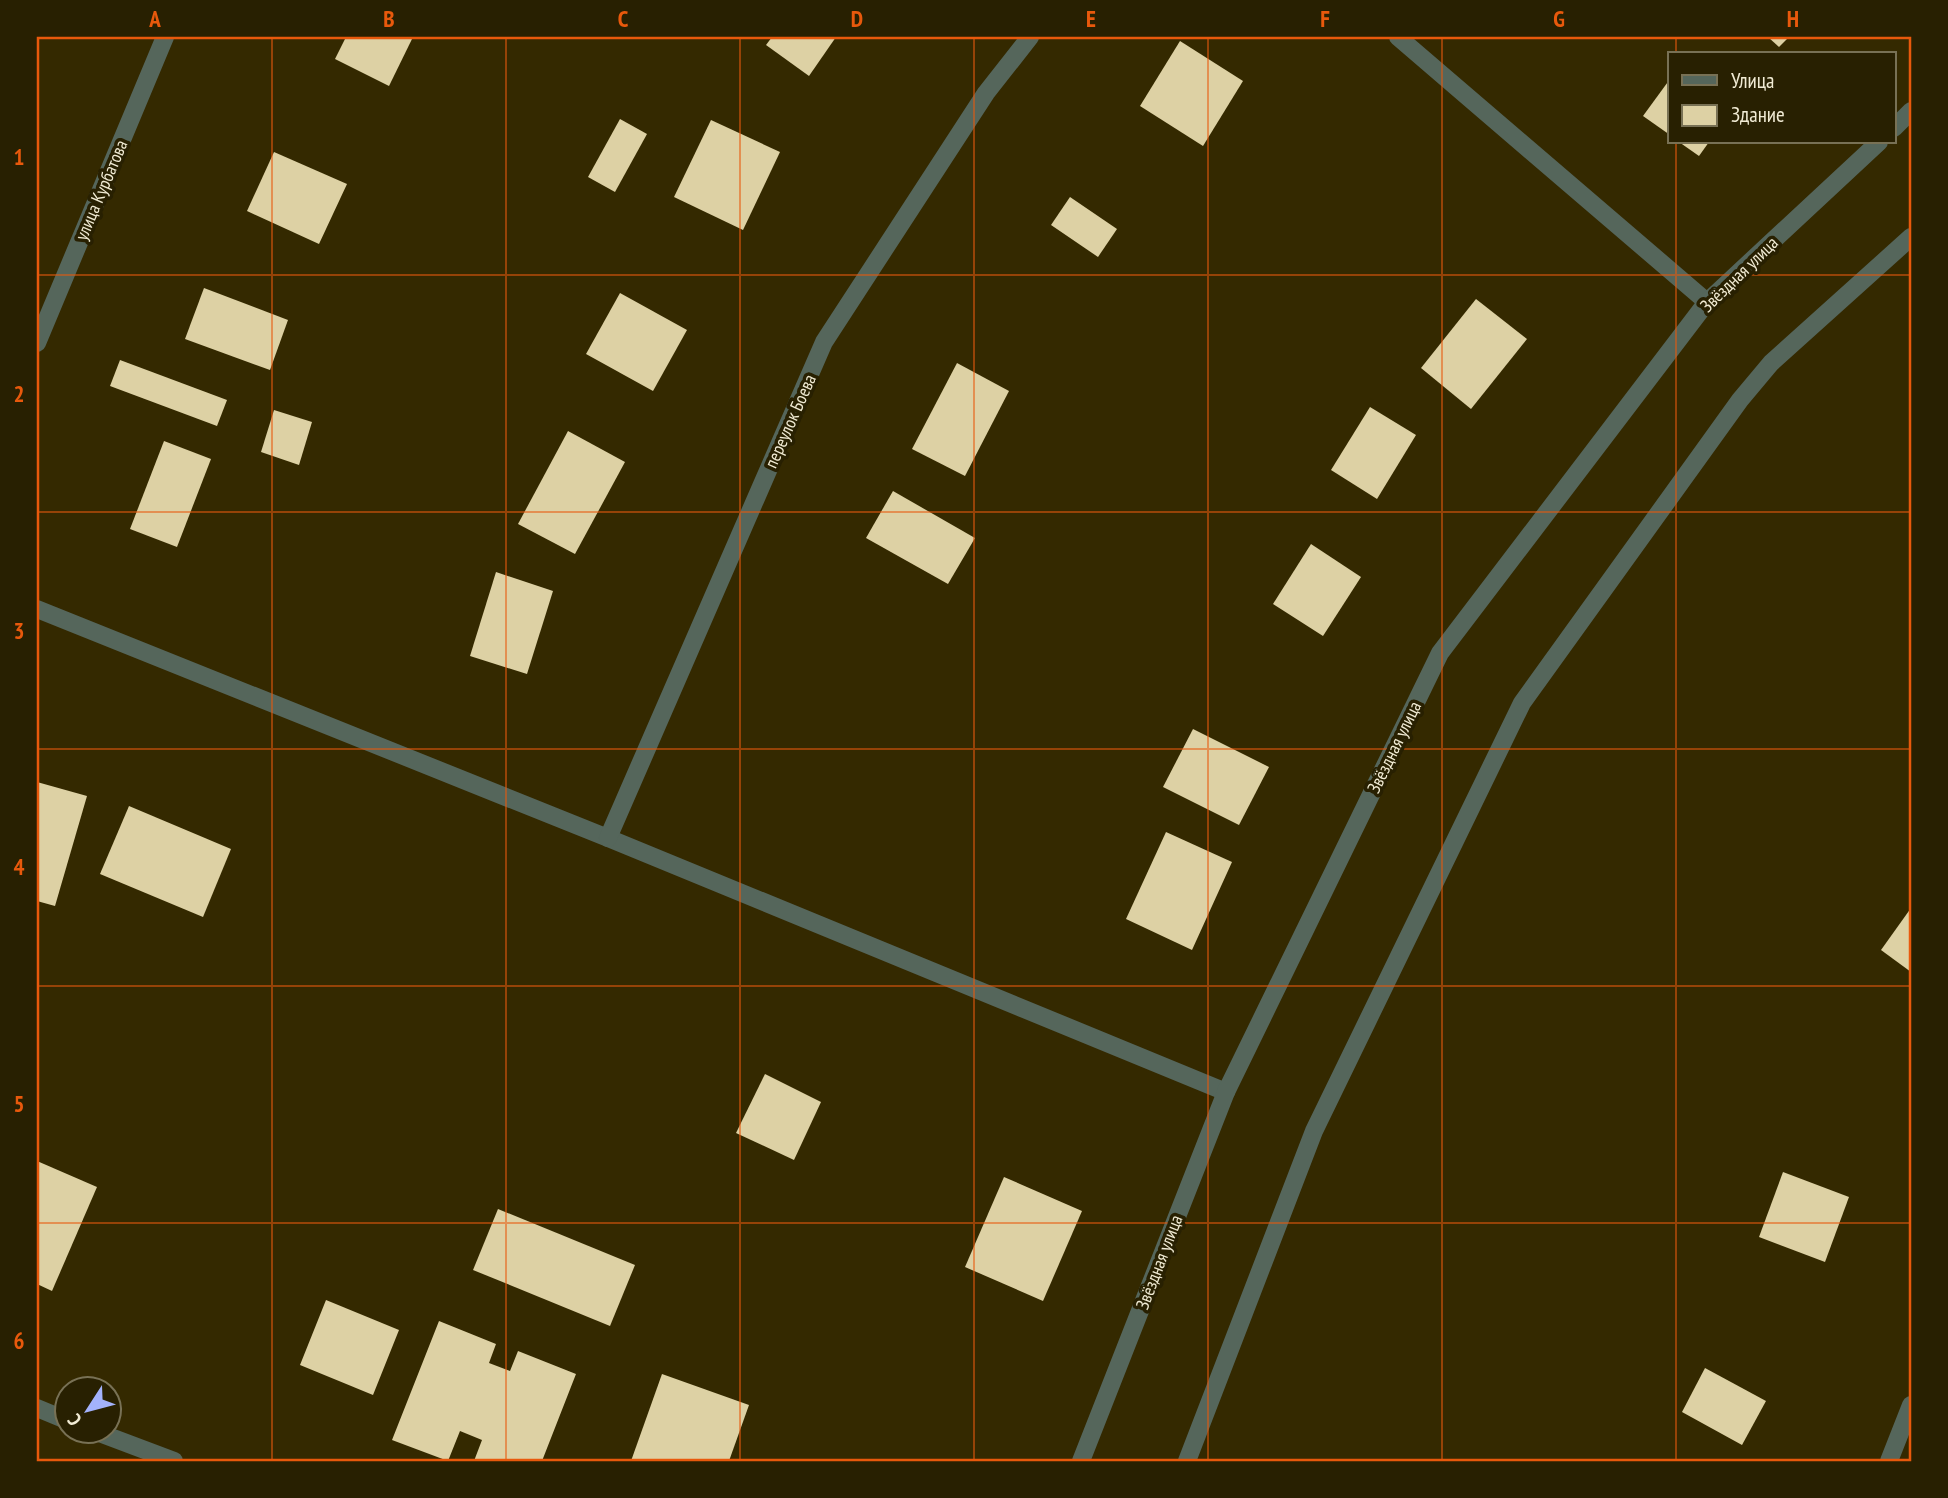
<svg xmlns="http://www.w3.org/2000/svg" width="1948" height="1498" font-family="'PT Sans Narrow',sans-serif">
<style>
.building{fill:#ddd1a4}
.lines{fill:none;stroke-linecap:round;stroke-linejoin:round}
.minor{stroke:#55665b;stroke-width:18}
.grid{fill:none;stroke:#e8590c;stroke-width:2;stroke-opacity:0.55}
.labels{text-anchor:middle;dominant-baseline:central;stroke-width:7;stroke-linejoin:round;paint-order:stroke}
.street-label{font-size:18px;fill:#f1ebd4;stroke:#282001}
.neatline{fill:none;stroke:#e8590c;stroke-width:2.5}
.grid-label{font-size:23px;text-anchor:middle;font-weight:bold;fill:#e8590c}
</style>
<rect width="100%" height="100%" fill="#342900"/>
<!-- building -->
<g class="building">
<path d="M346,37H413L389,86L335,59Z"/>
<path d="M772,37H836L809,76L766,45Z"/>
<path d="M1768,37H1789L1779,47Z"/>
<path d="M1180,41L1243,81L1203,146L1140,106Z"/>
<path d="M1670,79V135L1643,116Z"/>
<path d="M620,119L647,134L615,192L588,177Z"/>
<path d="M711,120L780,152L743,230L674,197Z"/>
<path d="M1679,142H1709L1699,156Z"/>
<path d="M274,152L347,184L319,244L247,211Z"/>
<path d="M1070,197L1117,229L1098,257L1051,225Z"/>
<path d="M204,288L288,320L270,370L185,339Z"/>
<path d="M620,293L687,330L653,391L586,354Z"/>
<path d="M1476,299L1527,339L1471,409L1421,368Z"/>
<path d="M120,360L227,400L217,426L110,386Z"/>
<path d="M957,363L1009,391L965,476L912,449Z"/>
<path d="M1370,407L1416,435L1377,499L1331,470Z"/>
<path d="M274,410L312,422L299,465L261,452Z"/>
<path d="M568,431L625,462L575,554L518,524Z"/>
<path d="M164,441L211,459L177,547L130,529Z"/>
<path d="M893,491L975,538L948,584L866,538Z"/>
<path d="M1311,544L1361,577L1323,636L1273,604Z"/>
<path d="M496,572L553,591L527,674L470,656Z"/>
<path d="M1193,729L1269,767L1239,825L1163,787Z"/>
<path d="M37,782L87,796L55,906L37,901Z"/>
<path d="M129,806L231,849L203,917L100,874Z"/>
<path d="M1166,832L1232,862L1192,950L1126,919Z"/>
<path d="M1911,908V972L1881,950Z"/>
<path d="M765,1074L821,1102L794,1160L736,1133Z"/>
<path d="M37,1161L97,1187L52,1291L37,1284Z"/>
<path d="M1783,1172L1849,1197L1825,1262L1759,1237Z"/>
<path d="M1004,1177L1082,1211L1043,1301L965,1267Z"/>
<path d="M498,1209L635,1265L610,1326L473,1270Z"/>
<path d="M326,1300L399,1330L373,1395L300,1365Z"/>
<path d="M439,1321L496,1344L489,1363L510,1371L518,1351L576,1374L542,1461H474L482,1440L460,1431L448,1461L392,1440Z"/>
<path d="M1705,1368L1766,1401L1742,1445L1682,1412Z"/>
<path d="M662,1374L749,1405L729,1461H631Z"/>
</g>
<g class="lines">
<!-- minor -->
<g class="minor">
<path d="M1398,37L1707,302"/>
<path d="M1894,128L1911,111"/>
<path d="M37,343L165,37"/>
<path d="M37,609L608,838L1226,1092"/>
<path d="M608,838L824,342L986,93L1030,37"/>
<path d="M37,1408L66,1420"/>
<path d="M97,1432L174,1461"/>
<path d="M1081,1461L1226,1092L1440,653L1707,302L1879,142"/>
<path d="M1187,1461L1314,1131L1522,703L1740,400L1771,363L1911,237"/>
<path d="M1889,1461L1911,1405"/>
</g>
</g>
<!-- grid -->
<path class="grid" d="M272,37V1461M506,37V1461M740,37V1461M974,37V1461M1208,37V1461M1442,37V1461M1676,37V54M1676,142V1461M37,275H1911M37,512H1911M37,749H1911M37,986H1911M37,1223H1911"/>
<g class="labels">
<!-- street labels -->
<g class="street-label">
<text transform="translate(101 190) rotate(-67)">улица Курбатова</text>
<text transform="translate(1739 274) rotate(-44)">Звёздная улица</text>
<text transform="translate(790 421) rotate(-66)">переулок Боева</text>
<text transform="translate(1394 747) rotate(-64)">Звёздная улица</text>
<text transform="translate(1159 1262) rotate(-69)">Звёздная улица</text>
</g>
</g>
<!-- border -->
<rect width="1948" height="1498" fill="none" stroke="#282001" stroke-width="77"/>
<!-- legend -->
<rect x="1668" y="52" width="228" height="91" fill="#282001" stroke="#787155" stroke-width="2"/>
<rect x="1682" y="75" width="35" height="10" fill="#55665b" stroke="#787155" stroke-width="2"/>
<text x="1731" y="88" font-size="21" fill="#f1ebd4">Улица</text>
<rect x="1682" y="105" width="35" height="21" fill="#ddd1a4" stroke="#787155" stroke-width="2"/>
<text x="1731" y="122" font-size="21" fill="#f1ebd4">Здание</text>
<!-- north arrow -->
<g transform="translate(88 1410) rotate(234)"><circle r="33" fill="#282001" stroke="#787155" stroke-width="2"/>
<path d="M0-5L12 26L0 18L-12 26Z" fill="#a3b2fc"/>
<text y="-10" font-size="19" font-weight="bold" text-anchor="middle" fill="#f1ebd4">С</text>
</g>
<rect x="38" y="38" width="1872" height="1422" class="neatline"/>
<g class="grid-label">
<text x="155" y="27">A</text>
<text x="389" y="27">B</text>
<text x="623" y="27">C</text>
<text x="857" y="27">D</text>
<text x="1091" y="27">E</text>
<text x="1325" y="27">F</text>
<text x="1559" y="27">G</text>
<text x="1793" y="27">H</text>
<text x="19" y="165">1</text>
<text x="19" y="402">2</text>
<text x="19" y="639">3</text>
<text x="19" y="875">4</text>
<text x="19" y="1112">5</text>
<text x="19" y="1349">6</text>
</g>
</svg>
